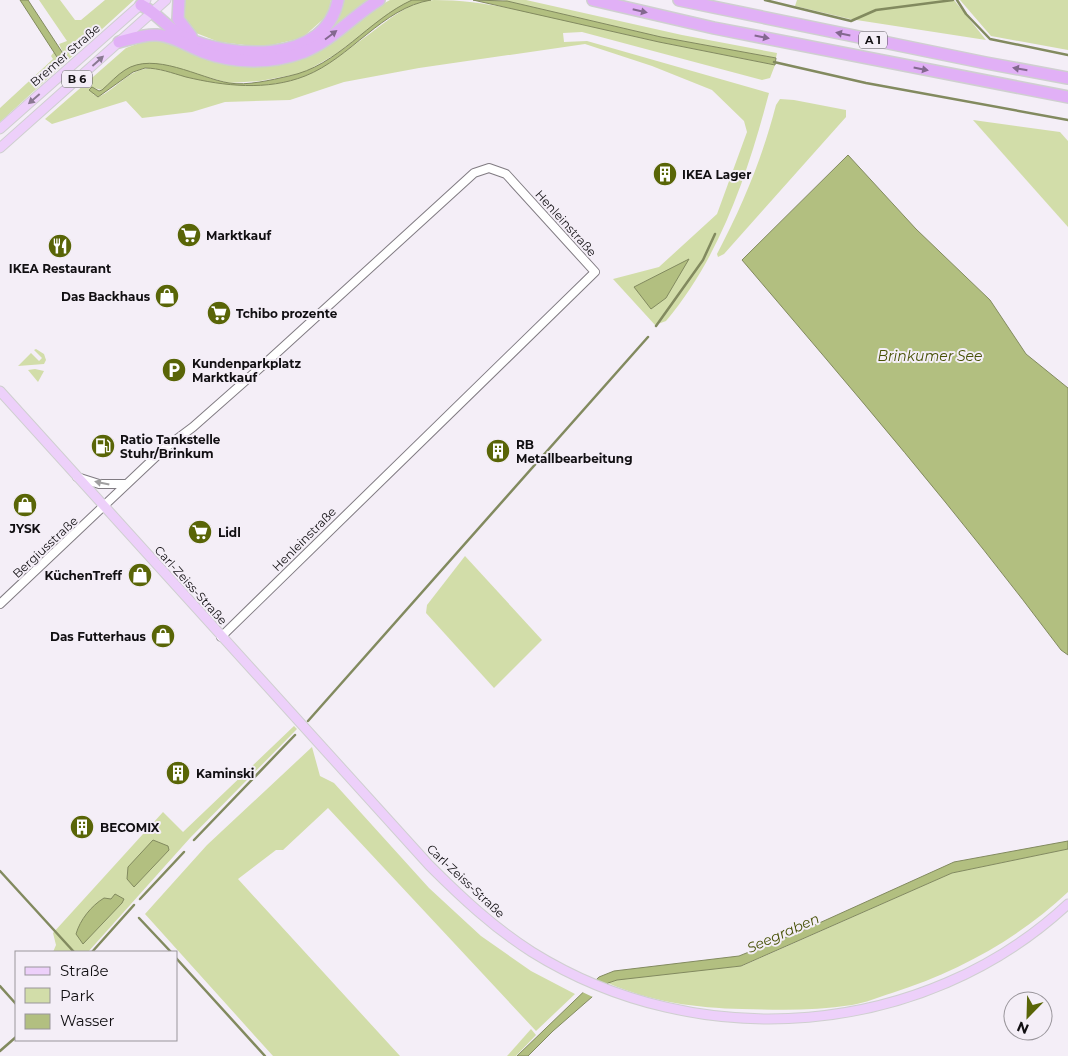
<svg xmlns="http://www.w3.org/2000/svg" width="1068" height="1056" font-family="Montserrat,sans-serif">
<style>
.green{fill:#d2dda9}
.water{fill:#b2bf80;stroke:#828a5f}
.pier{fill:#f4eef7}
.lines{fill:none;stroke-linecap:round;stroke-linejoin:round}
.stream{stroke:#828a5f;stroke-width:2.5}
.minor-casing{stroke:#807b82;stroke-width:10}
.major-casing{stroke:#cfcfd0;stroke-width:11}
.highway-casing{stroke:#cfcfd0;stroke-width:14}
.minor{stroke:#fff;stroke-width:8}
.major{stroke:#edd0fa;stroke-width:9}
.highway{stroke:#e1b0f6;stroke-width:11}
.oneway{fill:#83688f}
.oneway2{fill:#8a7992}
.oneway3{fill:#a09fa0}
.labels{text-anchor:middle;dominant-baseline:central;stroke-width:4;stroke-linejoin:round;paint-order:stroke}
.shield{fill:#f4eef7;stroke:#555257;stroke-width:1}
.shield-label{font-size:11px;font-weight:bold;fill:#110f12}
.street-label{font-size:12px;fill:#110f12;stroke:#f4eef7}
.poi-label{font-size:12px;font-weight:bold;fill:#110f12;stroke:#f4eef7;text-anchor:start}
.water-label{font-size:14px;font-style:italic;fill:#475106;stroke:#f4eef7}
</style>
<rect width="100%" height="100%" fill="#f4eef7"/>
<!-- green -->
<g class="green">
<path d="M39,0H60L75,20H81L105,0H134L0,122V108L53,59L51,56L54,52L57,57L64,55L59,44L67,41Z"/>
<path d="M185,0H331L328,15L302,38L263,47L219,42L196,33L183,16Z"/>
<path d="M344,0H371L331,30Z"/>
<path d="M390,0H412L385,17L336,54L303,73L260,81L229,83L159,64L126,69L102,90L94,88L93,94L98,97C118,89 128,68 153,68C201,80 256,95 305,76C328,67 348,49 368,35C389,20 407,2 434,0C489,0 544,16 597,28C656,42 715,53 775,65L770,78L762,80L582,32L563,33L564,42L587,41L769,93C748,173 720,257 666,321L655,325L613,279L659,267L717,214L747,132L744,121L712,90L652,66L585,44L419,68L344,82L290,100L225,102L192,112L142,118L126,101L52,124L45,119L126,48L148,40L164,41L198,55L275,64Z"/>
<path d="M503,0H526L682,35L777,53L776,58L661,37Z"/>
<path d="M797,0H954L986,40L850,19L795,6Z"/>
<path d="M960,0H1068V50L991,36Z"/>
<path d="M780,99L794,100L846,110V117L724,254L718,257L717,254C743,204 762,159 776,105Z"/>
<path d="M973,120L1060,132L1068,141V227Z"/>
<path d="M36,349L44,354L46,360L44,364L18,366L31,353L39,361L42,358L34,350Z"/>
<path d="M35,369L44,371L38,382L28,370Z"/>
<path d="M465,556L542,640L494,688L426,613L427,605Z"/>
<path d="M294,726L297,729L190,838L88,952H53L56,945L53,933L163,812L183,832Z"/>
<path d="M312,747L320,776L334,783L429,888L481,936L531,971L575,994L536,1031L328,808L283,850H276L238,879L400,1056H273L145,914L207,845Z"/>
<path d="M1068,849V892C1017,940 957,972 892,993C879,997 865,1003 852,1005C815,1011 779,1010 742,1009C696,1008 651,1002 608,983L617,980L642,976L742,966L952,873Z"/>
<path d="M531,1029L536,1035L516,1056H507Z"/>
</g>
<!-- water -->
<g class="water">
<path d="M20,0H28L64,55L61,58L57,57Z"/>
<path d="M412,0H431C382,8 351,58 305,76C267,91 224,86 186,77C172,73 159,68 145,68L133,72L98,97L89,90L92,87L99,91L102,90C110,83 117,75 125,70C154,51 199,78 229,83C247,86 271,80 289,76C338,66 368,20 412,0Z"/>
<path d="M473,0L507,1L661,37L776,58L775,65L659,42Z"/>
<path d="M848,155L916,229L990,300L1026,354L1068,388V655L1061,650C960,515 851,388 742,260Z"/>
<path d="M689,259L666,298L651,309L634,287Z"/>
<path d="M153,840L168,846L169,850L134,887L127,879L128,867Z"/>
<path d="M1068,841V849L952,873L741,966L617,980L608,983L553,1031L528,1056H517L599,977L614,971L739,956L806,929L954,862Z"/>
<path d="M115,894L124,899L122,903L83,944L76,934C80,920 91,906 104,898L111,899Z"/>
</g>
<!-- pier -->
<path class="pier" d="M593,979L609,986L595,998L580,991Z"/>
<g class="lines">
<!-- stream -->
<g class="stream">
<path d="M765,0L851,21L876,10L953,0"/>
<path d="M957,0L966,14L990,39L1068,55"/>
<path d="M774,62L866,83L1068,120"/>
<path d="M656,326L703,260L715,234"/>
<path d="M308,721L648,337"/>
<path d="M194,840L295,735"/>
<path d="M0,871L74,952"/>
<path d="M140,899L184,852"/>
<path d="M139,918L171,952"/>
<path d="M92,952L134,905"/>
<path d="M176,958L265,1056"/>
<path d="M0,986L16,1004"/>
<path d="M0,1051L16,1037"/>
</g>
<!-- minor casing -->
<g class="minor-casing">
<g id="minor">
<path d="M77,477L99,484H126"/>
<path d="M0,604L165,448L193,427L270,359L474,173L489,168L506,174L595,272L221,637"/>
</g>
</g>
<!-- major casing -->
<g class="major-casing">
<g id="major">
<path d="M0,129L146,0"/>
<path d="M0,148L166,0"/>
<path d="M0,391L429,865C461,897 494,928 532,952C699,1056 924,1038 1068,904"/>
</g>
</g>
<!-- highway casing -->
<g class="highway-casing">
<g id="highway">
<path d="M179,0L178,19L191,36"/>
<path d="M593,0L714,28L1068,97"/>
<path d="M679,0L986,63L1068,78"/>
<path d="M141,5C157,13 168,29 184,37C229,58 325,66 338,0"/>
<path d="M119,42C131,39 144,34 157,35C174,36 187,46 203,52C235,64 272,64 304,52C332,41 354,15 379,0"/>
</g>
</g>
<!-- minor -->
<use href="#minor" class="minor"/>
<!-- major -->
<use href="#major" class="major"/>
<!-- highway -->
<use href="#highway" class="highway"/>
</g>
<!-- one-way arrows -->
<defs><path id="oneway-solid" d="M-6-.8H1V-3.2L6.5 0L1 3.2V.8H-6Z" transform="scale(1.25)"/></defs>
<g class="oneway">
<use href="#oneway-solid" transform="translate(640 11) rotate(13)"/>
<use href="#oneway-solid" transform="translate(843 34) rotate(-168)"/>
<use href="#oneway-solid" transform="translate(331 35) rotate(-37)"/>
<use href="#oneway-solid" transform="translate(762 37) rotate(11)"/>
<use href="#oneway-solid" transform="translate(921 69) rotate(11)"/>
<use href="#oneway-solid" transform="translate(1020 69) rotate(-170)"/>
</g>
<g class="oneway2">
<use href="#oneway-solid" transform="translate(98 61) rotate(-42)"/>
<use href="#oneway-solid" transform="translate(34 99) rotate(139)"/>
</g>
<use class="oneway3" href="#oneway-solid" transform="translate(102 483) rotate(-168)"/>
<!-- icons -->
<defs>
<g id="building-disc" transform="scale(1.25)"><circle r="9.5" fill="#596507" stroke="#f4eef7"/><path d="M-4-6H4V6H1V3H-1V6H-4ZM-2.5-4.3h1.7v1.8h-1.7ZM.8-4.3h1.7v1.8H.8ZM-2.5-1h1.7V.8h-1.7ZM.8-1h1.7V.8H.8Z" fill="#fff"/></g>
<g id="supermarket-disc" transform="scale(1.25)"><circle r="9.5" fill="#596507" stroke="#f4eef7"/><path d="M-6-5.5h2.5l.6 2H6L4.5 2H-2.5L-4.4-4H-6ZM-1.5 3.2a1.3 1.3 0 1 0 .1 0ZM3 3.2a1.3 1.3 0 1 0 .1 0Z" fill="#fff"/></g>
<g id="restaurant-disc" transform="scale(1.25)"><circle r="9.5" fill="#596507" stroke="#f4eef7"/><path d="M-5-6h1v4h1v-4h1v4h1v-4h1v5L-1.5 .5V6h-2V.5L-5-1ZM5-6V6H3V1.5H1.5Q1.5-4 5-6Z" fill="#fff"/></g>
<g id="shop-disc" transform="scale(1.25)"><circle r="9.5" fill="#596507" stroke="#f4eef7"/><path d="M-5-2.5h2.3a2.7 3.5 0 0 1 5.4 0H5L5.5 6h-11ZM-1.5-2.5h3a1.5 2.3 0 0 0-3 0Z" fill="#fff"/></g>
<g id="parking-disc" transform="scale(1.25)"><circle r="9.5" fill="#596507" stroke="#f4eef7"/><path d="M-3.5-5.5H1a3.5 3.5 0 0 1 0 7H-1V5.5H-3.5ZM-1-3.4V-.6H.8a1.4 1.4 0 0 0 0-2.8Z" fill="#fff"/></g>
<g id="fuel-disc" transform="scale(1.25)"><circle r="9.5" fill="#596507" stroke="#f4eef7"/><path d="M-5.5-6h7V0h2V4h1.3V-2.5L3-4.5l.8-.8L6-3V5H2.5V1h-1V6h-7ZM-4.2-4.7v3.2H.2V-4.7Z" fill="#fff"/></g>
</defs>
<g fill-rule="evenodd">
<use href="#building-disc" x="665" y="174"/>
<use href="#supermarket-disc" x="189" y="235"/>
<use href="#restaurant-disc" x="60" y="246"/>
<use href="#shop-disc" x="167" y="296"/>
<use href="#supermarket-disc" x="219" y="313"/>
<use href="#parking-disc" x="174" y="370"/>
<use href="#fuel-disc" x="103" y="446"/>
<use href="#building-disc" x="498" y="451"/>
<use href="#shop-disc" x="25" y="505"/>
<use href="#supermarket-disc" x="200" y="532"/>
<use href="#shop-disc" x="140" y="575"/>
<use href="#shop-disc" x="163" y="636"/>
<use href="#building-disc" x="178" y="773"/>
<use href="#building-disc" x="82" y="827"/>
</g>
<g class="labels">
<!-- shield labels -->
<g class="shield">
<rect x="859" y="31.5" width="28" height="17" rx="4"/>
<rect x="62" y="70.5" width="30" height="17" rx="4"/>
</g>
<g class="shield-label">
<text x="873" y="40">A 1</text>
<text x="77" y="79">B 6</text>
</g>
<!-- street labels -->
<g class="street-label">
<text transform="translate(65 55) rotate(-41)">Bremer Straße</text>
<text transform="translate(566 223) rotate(48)">Henleinstraße</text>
<text transform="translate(304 539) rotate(-45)">Henleinstraße</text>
<text transform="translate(45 547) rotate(-43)">Bergiusstraße</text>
<text transform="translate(191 585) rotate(48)">Carl-Zeiss-Straße</text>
<text transform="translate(466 881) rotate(43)">Carl-Zeiss-Straße</text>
</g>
<!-- poi labels -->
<g class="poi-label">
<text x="682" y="174">IKEA Lager</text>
<text x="206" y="235">Marktkauf</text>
<text x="60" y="268" text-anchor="middle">IKEA Restaurant</text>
<text x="150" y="296" text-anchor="end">Das Backhaus</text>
<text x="236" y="313">Tchibo prozente</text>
<text x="192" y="363">Kundenparkplatz<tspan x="192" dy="14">Marktkauf</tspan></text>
<text x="120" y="439">Ratio Tankstelle<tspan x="120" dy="14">Stuhr/Brinkum</tspan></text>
<text x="516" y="444">RB<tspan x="516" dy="14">Metallbearbeitung</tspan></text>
<text x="25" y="528" text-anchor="middle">JYSK</text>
<text x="218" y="532">Lidl</text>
<text x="122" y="575" text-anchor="end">KüchenTreff</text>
<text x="146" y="636" text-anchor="end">Das Futterhaus</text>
<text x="196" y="773">Kaminski</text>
<text x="100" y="827">BECOMIX</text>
</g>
<!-- water labels -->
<g class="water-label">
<text x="930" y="356">Brinkumer See</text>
<text transform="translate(783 933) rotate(-24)">Seegraben</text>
</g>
</g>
<!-- legend -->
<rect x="15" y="951" width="162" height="90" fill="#f4eef7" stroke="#99959b"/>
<rect x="25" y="967" width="25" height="8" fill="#edd0fa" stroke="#99959b"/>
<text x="60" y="976" font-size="15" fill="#110f12">Straße</text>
<rect x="25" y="988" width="25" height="15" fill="#d2dda9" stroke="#99959b"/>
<text x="60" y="1001" font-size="15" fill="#110f12">Park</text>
<rect x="25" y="1014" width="25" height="15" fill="#b2bf80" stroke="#99959b"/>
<text x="60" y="1026" font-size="15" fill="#110f12">Wasser</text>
<!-- north arrow -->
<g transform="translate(1028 1016) rotate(203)"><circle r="24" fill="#f4eef7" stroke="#99959b"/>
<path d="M0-4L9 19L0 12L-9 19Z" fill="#596507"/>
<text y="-8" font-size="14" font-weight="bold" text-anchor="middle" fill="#110f12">N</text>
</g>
</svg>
